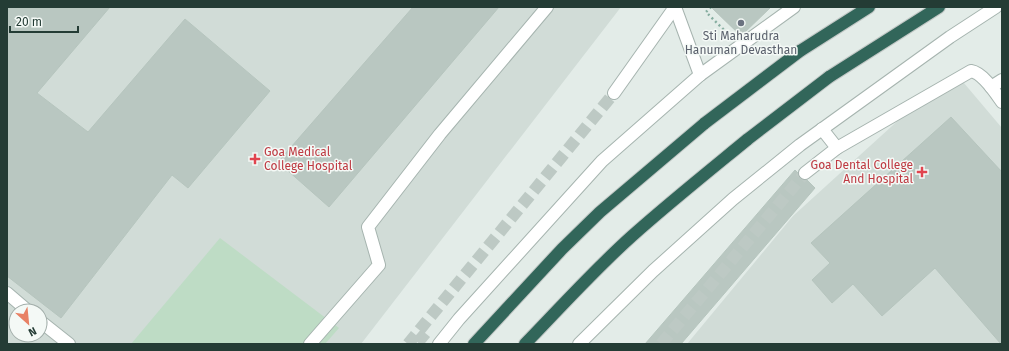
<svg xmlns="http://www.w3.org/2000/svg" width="1009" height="351" font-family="'Fira Sans',sans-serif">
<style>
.built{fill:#d1dcd7;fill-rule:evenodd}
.green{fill:#bedcc5}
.building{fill:#b9c7c1;stroke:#b6c5be}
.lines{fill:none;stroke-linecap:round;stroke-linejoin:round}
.minor-tunnel{stroke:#bdc9c4;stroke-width:12;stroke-dasharray:12 6;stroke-linecap:butt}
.minor-casing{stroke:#a6b4af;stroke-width:14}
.highway-casing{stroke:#c2c8c6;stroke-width:14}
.path{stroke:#86ada0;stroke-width:2.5;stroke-dasharray:2 3;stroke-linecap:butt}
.minor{stroke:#fff;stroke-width:12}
.highway{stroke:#32665a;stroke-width:12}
.highway-bridge-casing{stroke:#c2c8c6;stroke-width:14;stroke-linecap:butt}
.highway-bridge{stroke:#32665a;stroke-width:12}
.worship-dot{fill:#6b7280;stroke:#f4f9f6;stroke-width:1.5}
.health-dot{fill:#e0444e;stroke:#f4f9f6;stroke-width:1.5}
.labels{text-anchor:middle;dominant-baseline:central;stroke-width:3;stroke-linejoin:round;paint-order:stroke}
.worship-label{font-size:12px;fill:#5b616d;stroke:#f4f9f6}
.health-label{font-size:12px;fill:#be3a42;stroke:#f4f9f6;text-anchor:start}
</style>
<rect width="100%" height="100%" fill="#e3ece8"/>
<!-- built -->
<g class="built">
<path d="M7,7H621L361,344H7ZM16,311H40V335H16Z"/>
<path d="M958,76L1002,128V344H687L793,216L925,96Z"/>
</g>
<!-- green -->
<path class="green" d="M220,238L339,328L325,344H131Z"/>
<!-- building -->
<g class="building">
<path d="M7,7H110L37,93L88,132L185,19L270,91L188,188L172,175L61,318L7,276Z"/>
<path d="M413,7H499L329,207L278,162Z"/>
<path d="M711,7H771L741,36Z"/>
<path d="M951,117L1002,172V344H1001L935,268L882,316L853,284L832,303L812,280L830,263L811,243Z"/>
<path d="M795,170L798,173L799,178L803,180H807L815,188L681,344H645Z"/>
</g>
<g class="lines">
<!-- minor-tunnel -->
<g class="minor-tunnel">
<path d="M417,334L429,344"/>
<path d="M408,344L614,93"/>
<path d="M661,344L805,173"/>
</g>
<!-- minor casing -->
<g class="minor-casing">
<g id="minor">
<path d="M675,7L700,75"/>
<path d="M991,87L1002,80"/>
<path d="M614,93L675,7"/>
<path d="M837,148L971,71C983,73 995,92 1002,102"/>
<path d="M805,173L837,148L822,129"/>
<path d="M7,293L28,311"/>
<path d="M40,321L69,344"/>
<path d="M310,344L379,265L368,227L440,134L547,7"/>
<path d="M439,344L459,319L602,161L700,75L794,7"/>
<path d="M579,344L653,271L733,199L800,145L950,37L996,7"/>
</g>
</g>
<!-- highway casing -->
<g class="highway-casing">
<g id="highway">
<path d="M800,51L869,7"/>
<path d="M829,77L939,7"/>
<path d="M474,344L562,249L600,212L705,123"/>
<path d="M525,344C560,308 594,270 632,236C669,203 709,171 748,139"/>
</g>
</g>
<!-- path -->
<path class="path" d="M711,7L706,12L727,33"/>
<!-- minor -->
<use href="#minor" class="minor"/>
<!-- highway -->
<use href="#highway" class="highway"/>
<!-- highway-bridge casing -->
<g class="highway-bridge-casing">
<g id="highway-bridge">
<path d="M705,123L800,51"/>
<path d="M748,139L829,77"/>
</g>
</g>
<!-- highway-bridge -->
<use href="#highway-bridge" class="highway-bridge"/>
</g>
<!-- markers -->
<circle class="worship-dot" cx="741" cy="23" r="4"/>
<g class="health-dot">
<path d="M253 153h4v4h4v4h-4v4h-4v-4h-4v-4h4z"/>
<path d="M920 166h4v4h4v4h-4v4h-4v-4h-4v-4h4z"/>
</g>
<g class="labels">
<!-- worship labels -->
<g class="worship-label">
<text x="741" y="36">Sti Maharudra<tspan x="741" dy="14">Hanuman Devasthan</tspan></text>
</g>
<!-- health labels -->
<g class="health-label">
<text x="264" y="152">Goa Medical<tspan x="264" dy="14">College Hospital</tspan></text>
<text x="913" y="165" text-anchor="end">Goa Dental College<tspan x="913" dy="14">And Hospital</tspan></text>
</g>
</g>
<!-- border -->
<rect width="1009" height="351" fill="none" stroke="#243c35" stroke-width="16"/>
<!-- north arrow -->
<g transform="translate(28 323) rotate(153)"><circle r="19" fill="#f4f9f6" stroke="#a1ada9"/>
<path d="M0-3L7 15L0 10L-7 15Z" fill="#e88165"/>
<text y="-6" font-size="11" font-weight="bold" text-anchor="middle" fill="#243c35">N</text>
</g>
<!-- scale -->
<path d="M10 26v6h68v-6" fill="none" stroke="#243c35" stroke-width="2"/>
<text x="16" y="26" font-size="12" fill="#243c35" stroke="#f4f9f6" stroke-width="3" paint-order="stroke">20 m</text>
</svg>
